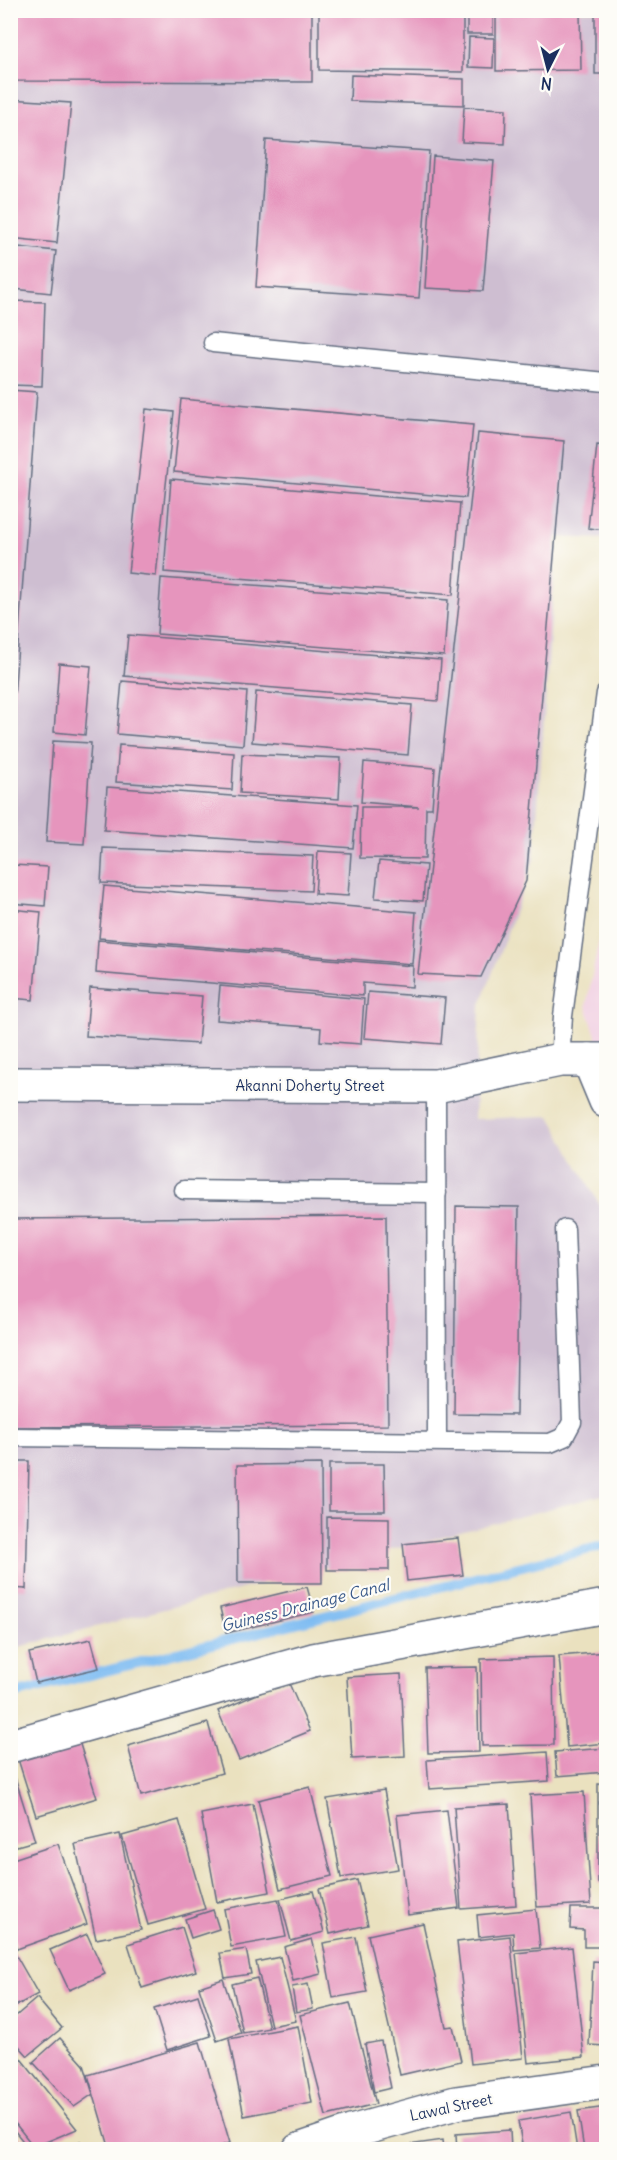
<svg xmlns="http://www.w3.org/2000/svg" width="617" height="2160" font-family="Delius,sans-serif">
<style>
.built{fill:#f1d0e3}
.industrial{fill:#cebed1}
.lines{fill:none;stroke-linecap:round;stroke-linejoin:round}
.stream{stroke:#7ebcf2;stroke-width:10}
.building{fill:#e695bd}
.service-casing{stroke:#636d80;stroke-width:21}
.minor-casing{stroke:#636d80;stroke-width:36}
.tertiary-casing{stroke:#636d80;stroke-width:36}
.service{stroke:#fff;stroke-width:18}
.minor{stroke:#fff;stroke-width:33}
.tertiary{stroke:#fff;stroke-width:33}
.labels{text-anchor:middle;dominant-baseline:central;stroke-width:4.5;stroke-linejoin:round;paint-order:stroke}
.street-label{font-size:15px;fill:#1b2f5e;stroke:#fdfcf7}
.water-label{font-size:16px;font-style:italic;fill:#39598a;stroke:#fdfcf7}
</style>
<rect width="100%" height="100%" fill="#fdfcf7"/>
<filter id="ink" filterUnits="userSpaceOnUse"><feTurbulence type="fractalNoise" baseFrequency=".0167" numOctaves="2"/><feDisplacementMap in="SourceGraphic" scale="12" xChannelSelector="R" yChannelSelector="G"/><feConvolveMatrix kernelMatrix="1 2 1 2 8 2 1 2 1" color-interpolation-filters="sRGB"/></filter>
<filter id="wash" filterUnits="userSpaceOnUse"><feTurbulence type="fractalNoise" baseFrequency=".008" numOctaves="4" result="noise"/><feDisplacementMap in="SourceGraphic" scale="24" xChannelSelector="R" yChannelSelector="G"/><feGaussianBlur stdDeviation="1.35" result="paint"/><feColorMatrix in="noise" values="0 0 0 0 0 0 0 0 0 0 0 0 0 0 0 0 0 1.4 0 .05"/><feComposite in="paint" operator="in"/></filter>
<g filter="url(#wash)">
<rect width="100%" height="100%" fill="#eae1bf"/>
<!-- built -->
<path class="built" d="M606,906V1066L586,1006Z"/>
<!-- industrial -->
<path class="industrial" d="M11,11H606V539L557,537L534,859L480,1007L474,1119L550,1116L606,1216V1494L11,1649Z"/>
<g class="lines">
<!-- stream -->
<path class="stream" d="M10,1695L606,1545"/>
</g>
<g id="blocks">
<!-- building -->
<g class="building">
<path d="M10,10H312V82L10,81Z"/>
<path d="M319,10H463V72L319,70Z"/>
<rect x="467" y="10" width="26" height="24"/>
<path d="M496,10H580L581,70L496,71Z"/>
<rect x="595" y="10" width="11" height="64"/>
<path d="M469,37L494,38L493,68L468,67Z"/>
<path d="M351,75L464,79V105L350,101Z"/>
<path d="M10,99L71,103L57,243L10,238Z"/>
<path d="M464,107L506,109L505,144L462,142Z"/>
<path d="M266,140L429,151L419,298L256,287Z"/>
<path d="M433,156L494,161L483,291L425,288Z"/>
<path d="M18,247L56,251L51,293L14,289Z"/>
<path d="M12,301L45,302L42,386L10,385Z"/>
<path d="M10,390L37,392L12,725H10Z"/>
<path d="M181,399L473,425L466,498L174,472Z"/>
<path d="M146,409L174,412L156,576L128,573Z"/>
<path d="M478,433L564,441L526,881L481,977L418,974Z"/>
<path d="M597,445L606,446V530L588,528Z"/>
<path d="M171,479L460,503L453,595L164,572Z"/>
<path d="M161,578L448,600L444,656L157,634Z"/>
<path d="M128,635L441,660L438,701L124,676Z"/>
<path d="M59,663L91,666L85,735L54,732Z"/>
<path d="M122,681L247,692L243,745L117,734Z"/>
<path d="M256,692L412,705L408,755L252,742Z"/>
<path d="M53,741L91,743L84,844L46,842Z"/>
<path d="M119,745L234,753L232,790L116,782Z"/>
<path d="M242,754L341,758L339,799L240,793Z"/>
<path d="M364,762L435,768L432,808H426L425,859L360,858L361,807H419L361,802Z"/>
<path d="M107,787L357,805L353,848L104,830Z"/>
<path d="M103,848L313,856L311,891L101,883Z"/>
<path d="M318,851L351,853L348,896L315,894Z"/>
<path d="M379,861L426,865L423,901L375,898Z"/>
<path d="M13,865L48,867L45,906L10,903Z"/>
<path d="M104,886L416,912L412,964L99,938Z"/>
<path d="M10,909L41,912L33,1000L10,998Z"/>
<path d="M98,940L413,966L412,987L363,983V996L96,973Z"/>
<path d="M220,986L364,999L361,1044L320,1041L321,1028L217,1020Z"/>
<path d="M90,988L202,996L198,1044L86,1036Z"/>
<path d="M368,992L445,998L441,1044L364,1038Z"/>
<path d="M456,1206L519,1207L516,1415L454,1414Z"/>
<path d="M386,1216L388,1425L10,1427V1219Z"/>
<path d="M10,1461H29L26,1589L10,1588Z"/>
<path d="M321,1464L322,1583H238L237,1465Z"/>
<path d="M329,1464H384L385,1511H329Z"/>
<path d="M327,1517L389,1518V1570H327Z"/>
<path d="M458,1538L463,1575L407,1581L403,1544Z"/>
<path d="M307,1587L314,1612L226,1633L220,1608Z"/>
<path d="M10,1600L16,1632H10Z"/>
<path d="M91,1639L99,1668L36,1683L29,1653Z"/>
<path d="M606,1652V1743L567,1747L559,1656Z"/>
<path d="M553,1657L554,1745L482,1746L481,1659Z"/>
<path d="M477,1667L479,1752L428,1753L425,1668Z"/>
<path d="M401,1674L405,1756L352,1759L347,1677Z"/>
<path d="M288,1681L310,1731L239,1760L218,1711Z"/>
<path d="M208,1723L222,1773L141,1796L128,1746Z"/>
<path d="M78,1738L97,1798L36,1816L17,1756Z"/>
<path d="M606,1748V1772L557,1776L555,1752Z"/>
<path d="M547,1752L549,1781L429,1789L427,1760Z"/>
<path d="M10,1761L35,1841L10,1848Z"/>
<rect x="598" y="1784" width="8" height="99"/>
<path d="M310,1787L332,1876L280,1889L258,1800Z"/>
<path d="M384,1790L398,1869L341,1878L327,1799Z"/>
<path d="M584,1792L591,1904L537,1907L530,1795Z"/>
<path d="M253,1804L270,1892L217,1902L201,1814Z"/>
<path d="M509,1804L516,1905L461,1909L454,1807Z"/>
<path d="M447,1810L459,1908L408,1915L397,1815Z"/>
<path d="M179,1820L205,1909L148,1925L122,1836Z"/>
<path d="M120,1834L141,1930L96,1939L75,1844Z"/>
<path d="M58,1844L87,1924L17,1949L10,1930V1860Z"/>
<path d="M357,1880L368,1925L330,1934L319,1889Z"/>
<path d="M313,1891L324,1932L291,1941L280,1899Z"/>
<path d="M278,1899L286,1937L231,1947L224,1909Z"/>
<path d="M571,1908H606V1947H584V1930L570,1929Z"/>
<path d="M536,1909L540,1948L514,1950L513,1933L479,1937L477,1915Z"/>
<path d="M213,1910L219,1929L191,1938L185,1919Z"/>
<path d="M423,1923L446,2027L453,2026L461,2061L400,2075L368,1935Z"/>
<path d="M182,1927L196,1971L142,1988L128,1944Z"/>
<path d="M87,1934L105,1974L69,1990L50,1950Z"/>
<path d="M510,1936L523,2058L471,2064L457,1942Z"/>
<path d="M356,1937L367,1992L333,1998L323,1943Z"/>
<path d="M312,1939L321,1974L293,1981L284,1947Z"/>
<path d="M10,1945L38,1994L10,2009Z"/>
<path d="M572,1947L584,2057L528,2063L516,1953Z"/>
<path d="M246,1949L251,1974L225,1978L220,1953Z"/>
<path d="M280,1957L296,2021L271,2026L256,1962Z"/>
<path d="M593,1961L606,1962V2046L589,2045Z"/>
<path d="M257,1978L269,2028L243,2033L232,1984Z"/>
<path d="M223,1979L241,2033L217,2041L199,1987Z"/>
<path d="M308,1984L313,2009L296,2012L292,1987Z"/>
<path d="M198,1995L211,2036L167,2050L154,2009Z"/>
<path d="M37,1998L62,2028L28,2056L10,2036V2021Z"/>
<path d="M350,2003L376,2104L326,2116L300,2015Z"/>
<path d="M298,2026L312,2103L244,2116L229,2039Z"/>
<path d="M60,2038L84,2065L93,2094L74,2107L33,2062Z"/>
<path d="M381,2041L391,2088L374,2092L365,2044Z"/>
<path d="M200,2042L230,2143L208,2150H110L88,2075Z"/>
<path d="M10,2045L77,2129L34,2147L10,2117Z"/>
<path d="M606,2107V2150H584L578,2111Z"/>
<path d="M571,2112L577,2150H523L518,2121Z"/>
<path d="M10,2125L30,2150H10Z"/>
<path d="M510,2130L511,2150H457L456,2134Z"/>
<path d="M443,2140L444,2150H395L394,2147Z"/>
<path d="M80,2141L86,2150H67Z"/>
</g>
</g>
</g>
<g filter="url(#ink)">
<use href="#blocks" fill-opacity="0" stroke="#636d80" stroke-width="1.5"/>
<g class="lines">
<!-- service casing -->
<g class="service-casing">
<g id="service">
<path d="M213,343L606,382"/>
<path d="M560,1060L563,1016L606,693"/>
<path d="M436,1086L437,1441"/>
<path d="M184,1190L437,1193"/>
<path d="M10,1437L550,1443L564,1437L572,1422L565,1229"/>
</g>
</g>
<!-- minor casing -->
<g class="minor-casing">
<g id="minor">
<path d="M589,1060L606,1101"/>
<path d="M10,1746L313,1660L606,1606"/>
<path d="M299,2150L351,2132L456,2103L606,2082"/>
</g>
</g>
<!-- tertiary casing -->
<g class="tertiary-casing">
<path id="tertiary" d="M10,1084L436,1086L560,1060H606"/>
</g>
<!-- service -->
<use href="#service" class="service"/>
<!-- minor -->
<use href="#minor" class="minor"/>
<!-- tertiary -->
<use href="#tertiary" class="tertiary"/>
</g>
</g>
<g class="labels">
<!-- street labels -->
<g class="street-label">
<text x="310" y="1085">Akanni Doherty Street</text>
<text transform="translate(451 2107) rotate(-12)">Lawal Street</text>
</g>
<!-- water labels -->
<g class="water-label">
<text transform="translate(305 1605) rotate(-14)">Guiness Drainage Canal</text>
</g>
</g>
<!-- margin -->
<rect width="617" height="2160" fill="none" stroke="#fdfcf7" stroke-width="36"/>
<!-- north arrow -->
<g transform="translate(548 69) rotate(186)" stroke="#fdfcf7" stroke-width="4.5" paint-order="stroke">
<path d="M0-4.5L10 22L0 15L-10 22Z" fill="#1b2f5e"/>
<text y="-9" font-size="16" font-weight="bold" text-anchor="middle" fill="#1b2f5e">N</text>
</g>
</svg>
